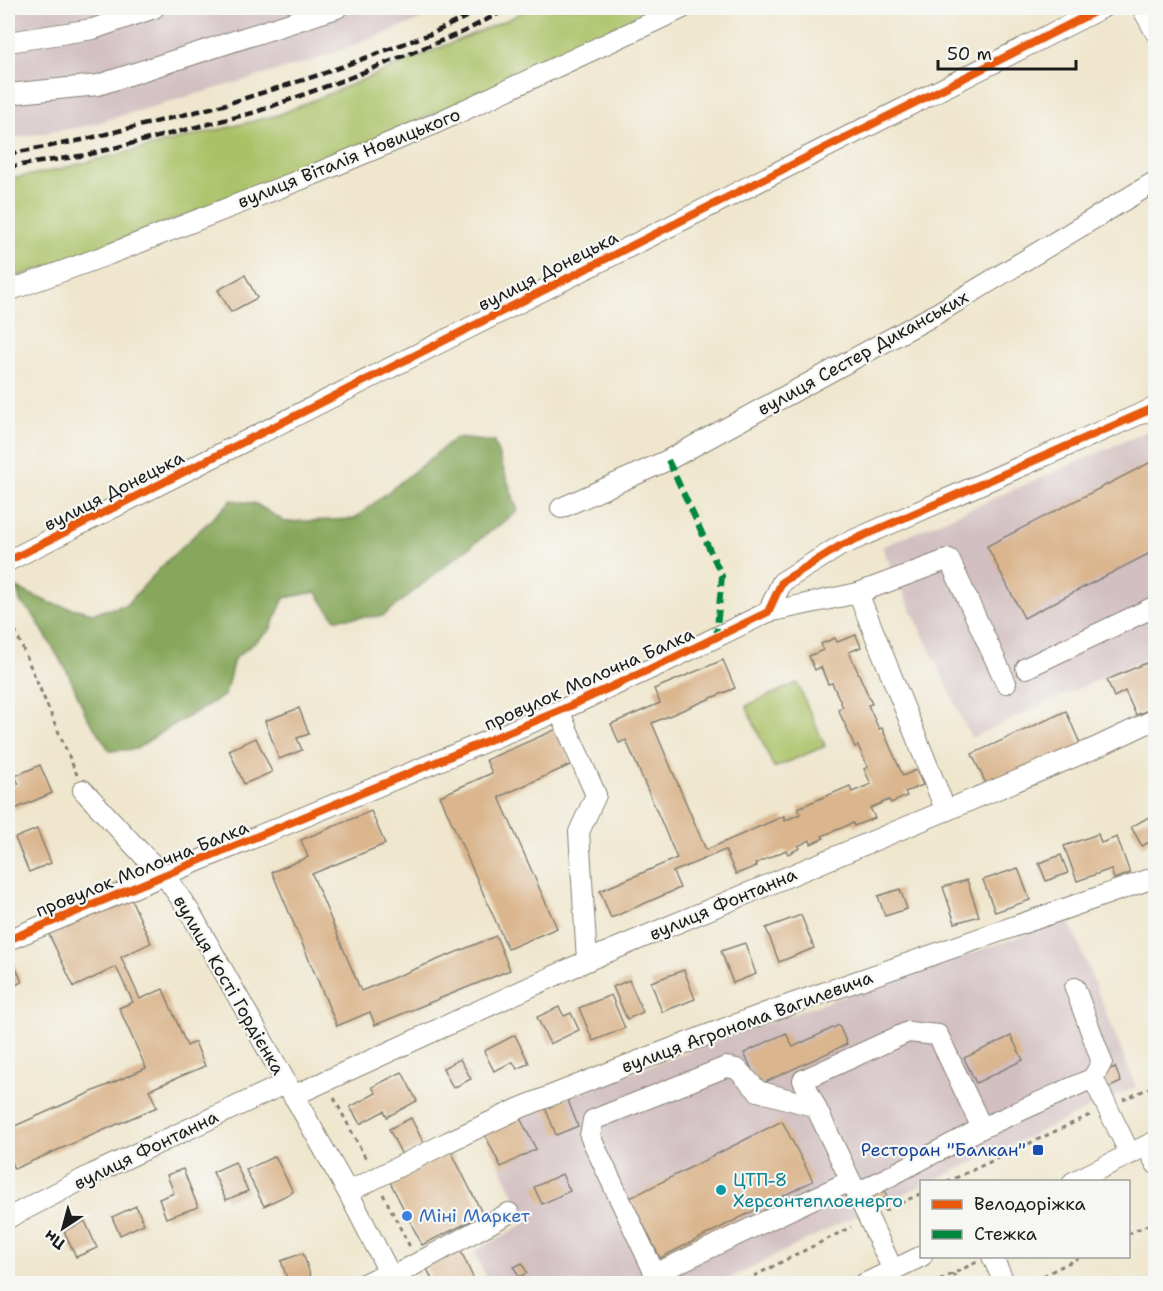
<svg xmlns="http://www.w3.org/2000/svg" width="1163" height="1291" font-family="'Shantell Sans',sans-serif">
<style>
.industrial{fill:#d2bfc1}
.green{fill:#aac166;stroke:#636e41;stroke-width:1.5}
.forest{fill:#87a75b;stroke:#52623c;stroke-width:1.5}
.building{fill:#dab58d}
.lines{fill:none;stroke-linecap:round;stroke-linejoin:round}
.minor-casing{stroke:#868174;stroke-width:22}
.path{stroke:#868174;stroke-width:3;stroke-dasharray:4.5 4.5;stroke-linecap:butt}
.minor{stroke:#fff;stroke-width:20}
.rail{stroke:#1c1c1c;stroke-width:4.5;stroke-dasharray:9 4.5;stroke-linecap:butt}
.quiet{stroke:#00873e;stroke-width:6;stroke-dasharray:12 6;stroke-linecap:butt}
.cycleway-casing{stroke:#f6f6f2;stroke-width:11}
.cycleway{stroke:#e8590c;stroke-width:8}
.transit-dot{fill:#1a4fb4;stroke:#f6f6f2;stroke-width:2}
.culture-dot{fill:#0f9aa8;stroke:#f6f6f2;stroke-width:2}
.shop-dot{fill:#3f7fe0;stroke:#f6f6f2;stroke-width:2}
.labels{text-anchor:middle;dominant-baseline:central;stroke-width:4.5;stroke-linejoin:round;paint-order:stroke}
.street-label{font-size:18px;fill:#1c1c1c;stroke:#f6f6f2}
.transit-label{font-size:18px;fill:#164399;stroke:#f6f6f2;text-anchor:end}
.culture-label{font-size:18px;fill:#0d838f;stroke:#f6f6f2;text-anchor:start}
.shop-label{font-size:18px;fill:#366cbe;stroke:#f6f6f2;text-anchor:start}
</style>
<rect width="100%" height="100%" fill="#f6f6f2"/>
<filter id="ink" filterUnits="userSpaceOnUse"><feTurbulence type="fractalNoise" baseFrequency=".0167" numOctaves="2"/><feDisplacementMap in="SourceGraphic" scale="12" xChannelSelector="R" yChannelSelector="G"/><feConvolveMatrix kernelMatrix="1 2 1 2 8 2 1 2 1" color-interpolation-filters="sRGB"/></filter>
<filter id="wash" filterUnits="userSpaceOnUse"><feTurbulence type="fractalNoise" baseFrequency=".008" numOctaves="4" result="noise"/><feDisplacementMap in="SourceGraphic" scale="24" xChannelSelector="R" yChannelSelector="G"/><feGaussianBlur stdDeviation="1.35" result="paint"/><feColorMatrix in="noise" values="0 0 0 0 0 0 0 0 0 0 0 0 0 0 0 0 0 1.4 0 .05"/><feComposite in="paint" operator="in"/></filter>
<g filter="url(#wash)">
<rect width="100%" height="100%" fill="#efe6cd"/>
<!-- industrial -->
<g class="industrial">
<path d="M8,8H451L318,59L86,126L8,139Z"/>
<path d="M1155,428V655L1074,690L971,738L882,547Z"/>
<path d="M1069,920L1136,1087L932,1181L922,1182L921,1186L853,1217L720,1283H489L474,1252L527,1222L484,1133L519,1116L737,1033Z"/>
</g>
<!-- green -->
<g class="green">
<path d="M530,8H653L481,94L295,173L72,259L8,279V179L43,173L278,115L509,19Z"/>
<path d="M797,683L825,746L774,768L746,706Z"/>
</g>
<!-- forest -->
<path class="forest" d="M456,438L494,442L518,511L451,561L383,616L335,619L316,592L284,598L270,630L234,659L225,695L165,730L136,749L110,751L87,717L68,673L34,616L20,602L17,588L50,603L93,613L126,605L168,560L232,500L256,504L285,522L354,519Z"/>
<g id="blocks">
<!-- building -->
<g class="building">
<path d="M245,275L257,298L231,312L218,290Z"/>
<path d="M1151,462L1156,472V550L1024,618L987,546Z"/>
<path d="M856,635L861,647L849,652L872,704L868,705L879,729L882,728L903,776L916,770L923,785L905,792L907,796L891,803L889,800L870,808L875,818L854,826L853,823L822,836L824,838L811,844L810,840L798,846L800,848L788,854L786,850L755,864L757,866L736,874L725,850L673,872L680,888L611,918L600,891L677,858L626,740L619,743L611,724L660,703L654,689L723,660L735,688L652,723L706,850L784,816V821L800,814L798,808L850,786L852,792L871,784L864,769L868,767L858,746L855,747L838,709L843,707L832,683L828,684L821,667L815,670L809,656L823,650L821,644L835,638L837,642Z"/>
<path d="M1146,663L1156,685V707L1136,715L1125,691L1114,697L1107,680Z"/>
<path d="M299,708L309,734L297,738L302,750L279,759L265,721Z"/>
<path d="M1066,711L1081,746L988,788L972,754Z"/>
<path d="M557,729L572,764L499,797L557,928L508,949L440,796L492,773L486,760Z"/>
<path d="M256,738L272,772L244,784L229,750Z"/>
<path d="M40,765L52,793L15,809L8,792V788L19,784L15,776Z"/>
<path d="M371,811L385,844L312,874L361,991L496,936L510,970L375,1025L370,1012L337,1026L272,872L308,857L301,840Z"/>
<path d="M1156,813V849L1151,841L1142,846L1131,827Z"/>
<path d="M37,829L51,863L29,872L15,838Z"/>
<path d="M1098,834L1101,843L1117,837L1130,873L1114,879L1111,869L1077,881L1064,846Z"/>
<path d="M1061,855L1068,873L1046,881L1039,863Z"/>
<path d="M1018,868L1030,900L995,912L983,880Z"/>
<path d="M967,880L979,916L955,923L943,887Z"/>
<path d="M900,889L907,909L885,916L878,896Z"/>
<path d="M128,892L151,943L121,957L140,999L163,989L187,1046L195,1042L205,1066L149,1090L157,1107L14,1169L8,1155V1129L146,1068L119,1008L133,1002L116,967L74,987L47,930Z"/>
<path d="M801,915L814,948L779,962L766,928Z"/>
<path d="M745,943L756,974L733,983L721,951Z"/>
<path d="M8,950L22,982L8,988Z"/>
<path d="M684,970L695,999L662,1012L651,982Z"/>
<path d="M629,980L643,1012L627,1019L613,987Z"/>
<path d="M611,995L625,1028L593,1041L579,1008Z"/>
<path d="M559,1007L564,1016L571,1013L579,1030L550,1044L537,1017Z"/>
<path d="M839,1025L847,1044L759,1085L744,1053L786,1033L793,1047Z"/>
<path d="M515,1035L529,1063L517,1069L513,1062L494,1071L484,1051Z"/>
<path d="M1011,1036L1023,1060L976,1083L964,1058Z"/>
<path d="M460,1059L471,1079L453,1088L443,1068Z"/>
<path d="M1115,1067L1121,1082L1106,1089L1099,1074Z"/>
<path d="M402,1072L417,1101L387,1117L384,1111L360,1124L350,1107L376,1093L372,1087Z"/>
<path d="M567,1098L578,1126L556,1135L545,1107Z"/>
<path d="M519,1116L536,1149L501,1167L484,1133Z"/>
<path d="M411,1118L424,1144L402,1155L389,1129Z"/>
<path d="M782,1121L813,1181L660,1258L630,1198Z"/>
<path d="M449,1147L483,1215L422,1245L388,1178Z"/>
<path d="M275,1156L293,1192L264,1206L246,1170Z"/>
<path d="M235,1162L248,1191L226,1200L213,1172Z"/>
<path d="M183,1169L198,1207L166,1218L159,1199L174,1193L167,1175Z"/>
<path d="M562,1174L570,1191L542,1204L534,1187Z"/>
<path d="M882,1185L887,1197L874,1203L869,1191Z"/>
<path d="M136,1206L144,1224L120,1235L112,1217Z"/>
<path d="M85,1221L97,1248L76,1257L64,1231Z"/>
<path d="M460,1249L476,1284H434L426,1266Z"/>
<path d="M303,1253L313,1284H289L281,1261Z"/>
<path d="M522,1263L527,1273L519,1277L514,1267Z"/>
</g>
</g>
</g>
<g filter="url(#ink)">
<use href="#blocks" fill-opacity="0" stroke="#868174" stroke-width="1.5"/>
<g class="lines">
<!-- minor casing -->
<g class="minor-casing">
<g id="minor">
<path d="M1142,8L1156,33"/>
<path d="M8,42L93,29L154,8"/>
<path d="M8,94L98,85L337,8"/>
<path d="M8,291L110,254L315,174L432,125L683,8"/>
<path d="M561,508L668,460L936,314L1156,181"/>
<path d="M8,561L1102,8"/>
<path d="M858,593L946,811"/>
<path d="M768,612L858,593L949,559L1006,683"/>
<path d="M1026,668L1156,606"/>
<path d="M559,711L596,795L579,832L587,961"/>
<path d="M83,790L143,855L165,876L190,912L348,1192L395,1284"/>
<path d="M8,940L559,711L663,663L768,612L782,582L840,546L1156,407"/>
<path d="M1093,1078L1130,1154"/>
<path d="M293,1096L591,959L1095,748L1156,719"/>
<path d="M816,1107L758,1091L737,1069L726,1067L593,1120L590,1136L655,1274L850,1181"/>
<path d="M1146,1146L1156,1164"/>
<path d="M1073,1182L1156,1141"/>
<path d="M348,1192L448,1142L520,1108L628,1065L763,1014L1156,877"/>
<path d="M856,1194L982,1128L1093,1078L1102,1062L1075,988"/>
<path d="M8,1218L93,1174L286,1083"/>
<path d="M992,1256L1005,1284"/>
<path d="M893,1270L803,1080L908,1032L938,1035L982,1128"/>
<path d="M392,1277L509,1213"/>
<path d="M363,1284L389,1272"/>
<path d="M864,1284L922,1256"/>
</g>
</g>
<!-- path -->
<g class="path">
<path d="M8,614L77,775"/>
<path d="M334,1098L367,1161"/>
<path d="M1123,1100L1156,1085"/>
<path d="M947,1182L1090,1115"/>
<path d="M383,1194L410,1247"/>
<path d="M884,1211L922,1193"/>
<path d="M1128,1234L1156,1221"/>
<path d="M952,1274L965,1284"/>
<path d="M738,1284L851,1227"/>
<path d="M932,1284L977,1262"/>
<path d="M1027,1284L1082,1256"/>
</g>
<!-- minor -->
<use href="#minor" class="minor"/>
<!-- rail -->
<g class="rail">
<path d="M8,154L82,140L223,105L322,74L433,33L484,8"/>
<path d="M8,167L86,155L256,112L349,78L463,32L509,8"/>
</g>
<!-- quiet -->
<path class="quiet" d="M668,460L722,576L716,638"/>
<!-- cycleway casing -->
<g class="cycleway-casing">
<g id="cycleway">
<path d="M8,561L1102,8"/>
<path d="M8,940L559,711L663,663L768,612L782,582L840,546L1156,407"/>
</g>
</g>
<!-- cycleway -->
<use href="#cycleway" class="cycleway"/>
</g>
</g>
<!-- markers -->
<rect class="transit-dot" x="1032" y="1144" width="12" height="12" rx="3"/>
<circle class="culture-dot" cx="721" cy="1190" r="6"/>
<circle class="shop-dot" cx="407" cy="1216" r="6"/>
<g class="labels">
<!-- street labels -->
<g class="street-label">
<text transform="translate(349 158) rotate(-22)">вулиця Віталія Новицького</text>
<text transform="translate(548 271) rotate(-27)">вулиця Донецька</text>
<text transform="translate(863 353) rotate(-29)">вулиця Сестер Диканських</text>
<text transform="translate(114 491) rotate(-27)">вулиця Донецька</text>
<text transform="translate(589 679) rotate(-24)">провулок Молочна Балка</text>
<text transform="translate(142 869) rotate(-22)">провулок Молочна Балка</text>
<text transform="translate(723 904) rotate(-23)">вулиця Фонтанна</text>
<text transform="translate(229 985) rotate(60)">вулиця Кості Гордієнка</text>
<text transform="translate(747 1022) rotate(-20)">вулиця Агронома Вагилевича</text>
<text transform="translate(146 1150) rotate(-26)">вулиця Фонтанна</text>
</g>
<!-- transit labels -->
<g class="transit-label">
<text x="1026" y="1150">Ресторан "Балкан"</text>
</g>
<!-- culture labels -->
<g class="culture-label">
<text x="733" y="1180">ЦТП-8<tspan x="733" dy="21">Херсонтеплоенерго</tspan></text>
</g>
<!-- shop labels -->
<g class="shop-label">
<text x="419" y="1216">Міні Маркет</text>
</g>
</g>
<!-- margin -->
<rect width="1163" height="1291" fill="none" stroke="#f6f6f2" stroke-width="30"/>
<!-- legend -->
<rect x="920" y="1180" width="210" height="78" fill="#f6f6f2" stroke="#9f9f9c" stroke-width="1.5"/>
<rect x="932" y="1200" width="30" height="9" fill="#e8590c" stroke="#9f9f9c" stroke-width="1.5"/>
<text x="974" y="1210" font-size="18" fill="#1c1c1c">Велодоріжка</text>
<rect x="932" y="1230" width="30" height="9" fill="#00873e" stroke="#9f9f9c" stroke-width="1.5"/>
<text x="974" y="1240" font-size="18" fill="#1c1c1c">Стежка</text>
<!-- north arrow -->
<g transform="translate(63 1228) rotate(216)" stroke="#f6f6f2" stroke-width="4.5" paint-order="stroke">
<path d="M0-4.5L10 22L0 15L-10 22Z" fill="#1c1c1c"/>
<text y="-9" font-size="16" font-weight="bold" text-anchor="middle" fill="#1c1c1c">Пн</text>
</g>
<!-- scale -->
<path d="M938 60v9h138v-9" fill="none" stroke="#1c1c1c" stroke-width="3"/>
<text x="947" y="60" font-size="18" fill="#1c1c1c" stroke="#f6f6f2" stroke-width="4.5" paint-order="stroke">50 m</text>
</svg>
